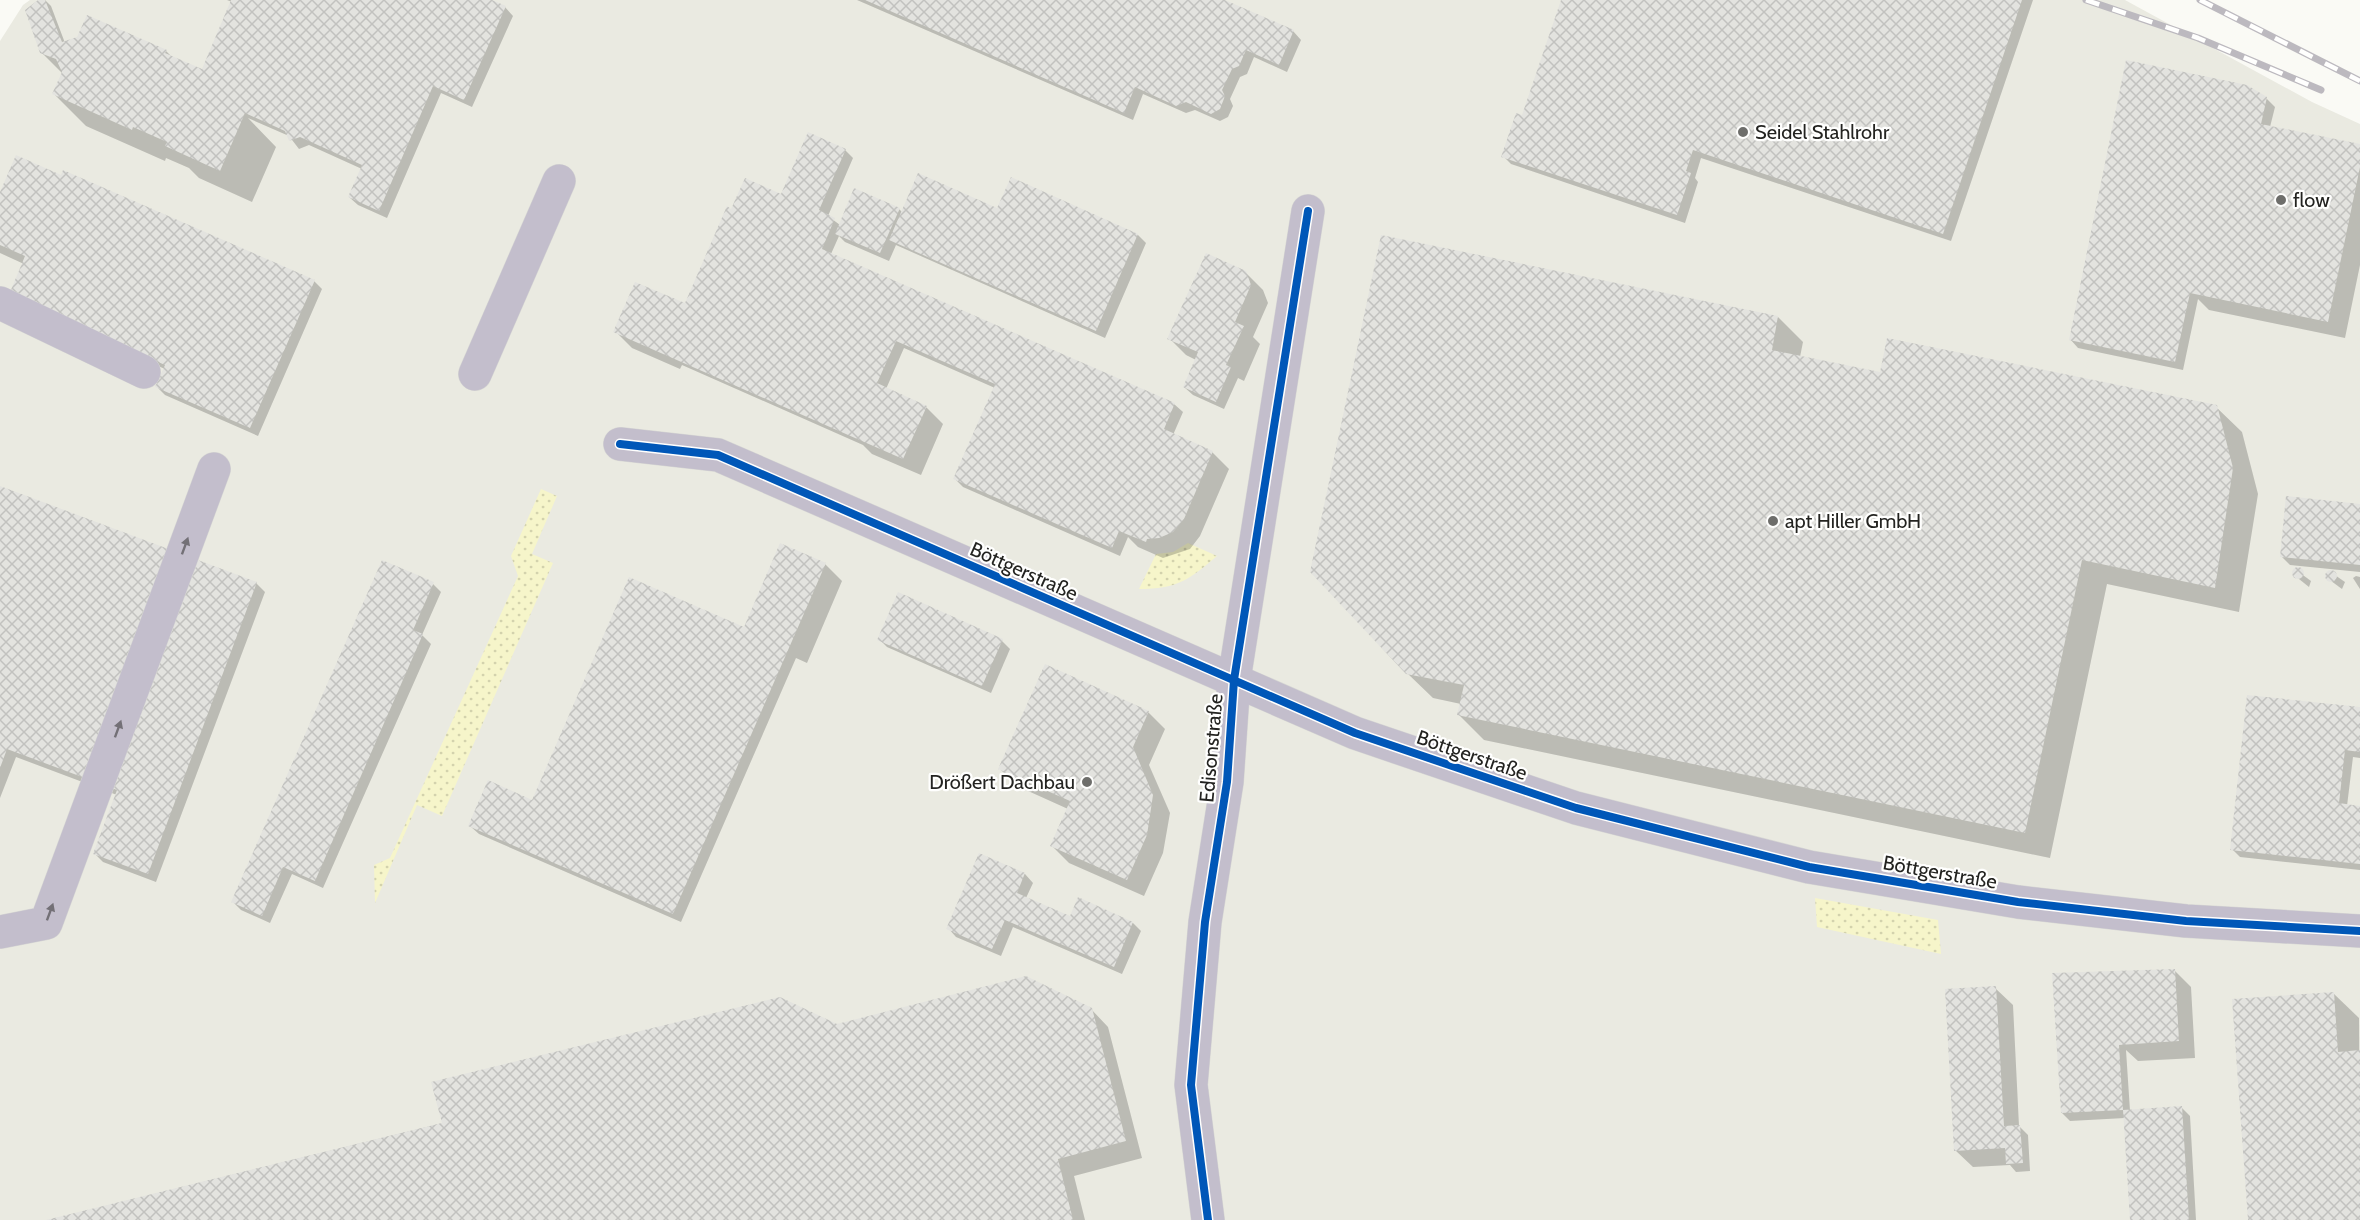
<svg xmlns="http://www.w3.org/2000/svg" width="2360" height="1220" font-family="Cabin,sans-serif">
<style>
.built{fill:#eaeae1}
.grass{fill:url(#grass-dots)}
.shadow{fill:#0003}
.building{fill:url(#building-cross-hatch)}
.lines{fill:none;stroke-linecap:round;stroke-linejoin:round}
.minor-casing{stroke:#d7d7d4;stroke-width:34}
.minor{stroke:#c3becc;stroke-width:33}
.rail-casing{stroke:#bcb9bf;stroke-width:7}
.rail{stroke:#fffffe;stroke-width:4.5;stroke-dasharray:14;stroke-linecap:butt}
.cycleway-casing{stroke:#fffffe;stroke-width:11}
.cycleway{stroke:#0057b8;stroke-width:8}
.oneway{fill:#737076}
.poi-dot{fill:#6e6e6b;stroke:#fffffe;stroke-width:2}
.labels{text-anchor:middle;dominant-baseline:central;stroke-width:4.5;stroke-linejoin:round;paint-order:stroke}
.poi-label{font-size:20px;fill:#232320;stroke:#fffffe;text-anchor:start}
.street-label{font-size:20px;fill:#232320;stroke:#fffffe}
</style>
<defs>
<pattern id="grass-dots" width="8" height="8" patternUnits="userSpaceOnUse" patternTransform="scale(1.5)"><rect width="8" height="8" fill="#f6f5ca"/><path d="M2 2h.1M6 6h.1" fill="none" stroke="#d3d2ad" stroke-width="1.8" stroke-linecap="round"/></pattern>
<pattern id="building-cross-hatch" width="8" height="8" patternUnits="userSpaceOnUse" patternTransform="scale(1.5)"><rect width="8" height="8" fill="#e3e3df"/><path d="M0 0l8 8M0 8l8-8" fill="none" stroke="#c2c2bf"/></pattern>
</defs>
<rect width="100%" height="100%" fill="#fafaf5"/>
<!-- built -->
<path class="built" d="M30,0H2125L2312,102L2360,124V1220H0V41L23,5Z"/>
<!-- grass -->
<g class="grass">
<path d="M541,489L557,496L532,554L553,563L442,816L417,805L375,903L374,865L390,858L518,576L511,556Z"/>
<path d="M1188,543L1217,556C1189,580 1177,589 1139,589L1156,554L1173,552Z"/>
<path d="M1815,898L1938,920L1941,954L1817,927Z"/>
</g>
<!-- shadow -->
<g class="shadow">
<path d="M41,0H45L51,6L65,43L166,51L174,59L202,71L232,2L227,0H488L505,7L513,16L472,107L441,93L387,218L358,205L349,197L362,169L309,145L299,149L289,136L248,118L276,147L252,202L199,178L189,168L166,158L165,161L86,126L54,94L63,74L41,52Z"/>
<path d="M857,0H1223L1293,31L1301,40L1287,72L1254,57L1247,74L1240,77L1230,99L1233,106L1228,117L1220,121L1195,110L1186,113L1143,94L1133,120Z"/>
<path d="M1562,0H2033L1951,241L1701,158L1695,178L1698,182L1685,223L1511,164L1503,156L1523,117Z"/>
<path d="M2266,98L2275,107L2270,127L2360,146V265L2345,338L2209,310L2198,299L2183,370L2078,348L2070,339Z"/>
<path d="M845,150L853,158L828,216L840,225L899,209L903,213L998,210L1012,179L1138,235L1146,243L1105,338L896,245L889,261L845,242L839,236L831,254L1174,404L1183,412L1173,435L1212,452L1229,469L1200,536L1190,549L1163,558L1138,547L1128,537L1120,556L963,487L955,479L995,388L904,348L886,389L926,407L943,424L921,475L872,454L863,445L682,365L680,369L632,348L615,331L685,306L732,211L781,196Z"/>
<path d="M62,177L314,281L322,289L258,436L165,395L157,387L165,369L18,305L24,264L0,253V195Z"/>
<path d="M1245,272L1263,290L1268,303L1253,337L1260,344L1244,381L1238,378L1224,409L1193,395L1184,387L1196,360L1186,355L1169,338Z"/>
<path d="M1778,317L1803,342L1800,357L1881,374L2216,407L2242,432L2258,494L2239,612L2107,584L2050,858L1484,740L1459,715L1461,704L1433,698L1407,673Z"/>
<path d="M0,488L256,583L265,592L156,882L103,862L95,854L117,795L16,757L0,798Z"/>
<path d="M2360,506V572L2290,565L2281,556Z"/>
<path d="M825,564L842,581L807,663L796,658L681,922L479,834L470,826L532,802Z"/>
<path d="M2296,570L2311,581L2309,587L2294,575Z"/>
<path d="M2329,571L2345,582L2342,589L2327,578Z"/>
<path d="M2356,576L2360,577V589L2353,578Z"/>
<path d="M433,584L441,592L422,635L431,644L323,888L292,874L270,923L241,910L233,902Z"/>
<path d="M879,639L1002,641L1010,649L991,693L887,647Z"/>
<path d="M2360,709V758L2353,757L2347,806L2360,807V870L2240,857L2232,849Z"/>
<path d="M1148,712L1165,729L1149,765L1170,813L1163,853L1144,896L1069,863L1052,846L1068,809L1017,786L1000,769Z"/>
<path d="M980,855L1025,874L1033,883L1026,898L1071,918L1133,923L1141,931L1122,974L1013,927L1001,956L956,937L948,928Z"/>
<path d="M2174,970L2191,987L2195,1058L2138,1061L2126,1050L2130,1111L2182,1108L2190,1116L2196,1220H2131L2125,1118L2070,1121L2062,1113Z"/>
<path d="M1995,988L2013,1005L2019,1126L2028,1135L2030,1171L2016,1172L2010,1165L1973,1167L1955,1150Z"/>
<path d="M2333,993L2359,1018L2360,1220H2250Z"/>
<path d="M1091,1009L1108,1027L1142,1158L1074,1176L1085,1220H49L837,1026Z"/>
</g>
<!-- building -->
<g class="building">
<path d="M38,0H45L62,42L77,37L87,15L167,50L165,53L202,69L231,0H492L506,6L464,100L433,86L379,211L348,197L362,165L300,137L289,141L285,131L245,113L220,171L165,146L167,142L133,127L132,130L52,94L62,72L56,59L40,53L25,10Z"/>
<path d="M865,0H1225L1294,30L1279,65L1246,50L1239,66L1232,69L1222,90L1225,96L1220,109L1211,114L1186,102L1176,106L1135,87L1124,113Z"/>
<path d="M1561,0H2022L1943,234L1693,150L1686,171L1691,173L1677,215L1501,157L1516,113L1522,115Z"/>
<path d="M2126,60L2247,85L2267,97L2261,124L2360,144V167L2328,322L2190,293L2175,362L2069,340Z"/>
<path d="M808,132L846,149L819,210L835,218L822,249L1175,403L1164,429L1213,451L1184,519L1173,532L1159,538L1147,539L1146,542L1119,531L1112,548L953,479L995,384L896,341L877,383L927,406L903,459L613,332L635,282L685,303L727,206L731,209L745,178L781,194Z"/>
<path d="M16,155L61,175L63,170L315,280L250,428L155,387L165,365L8,297L25,256L0,245V192Z"/>
<path d="M918,173L997,208L1011,177L1138,234L1096,331L889,240Z"/>
<path d="M854,188L900,208L880,253L835,234Z"/>
<path d="M1381,235L1778,316L1772,350L1880,372L1887,338L2217,405L2233,468L2215,588L2082,560L2025,833L1457,715L1464,685L1406,674L1310,572Z"/>
<path d="M1206,253L1246,271L1251,285L1235,322L1244,326L1226,365L1231,367L1216,402L1183,387L1198,352L1167,339Z"/>
<path d="M0,486L257,582L148,874L93,854L117,790L7,749L0,768Z"/>
<path d="M2286,496L2360,504V565L2280,557Z"/>
<path d="M780,543L826,563L673,914L468,826L488,780L532,800L629,577L744,627Z"/>
<path d="M382,560L434,582L413,630L423,634L315,881L283,867L262,916L231,902Z"/>
<circle cx="2298" cy="573" r="6"/>
<circle cx="2331" cy="576" r="6"/>
<path d="M898,592L1003,639L982,686L877,640Z"/>
<path d="M1045,664L1149,711L1133,747L1153,795L1147,835L1127,880L1050,846L1070,801L998,769Z"/>
<path d="M2247,695L2360,707V752L2345,750L2339,803L2360,806V864L2230,850Z"/>
<path d="M979,853L1025,873L1017,893L1070,916L1078,897L1133,922L1114,967L1005,920L992,949L946,929Z"/>
<path d="M2175,969L2179,1041L2119,1045L2123,1110L2182,1106L2189,1220H2130L2123,1110L2061,1113L2052,973Z"/>
<path d="M1026,976L1092,1008L1126,1141L1058,1159L1073,1220H46L442,1123L431,1082L780,997L837,1024Z"/>
<path d="M1996,986L2004,1126L2020,1125L2023,1163L2006,1164L2005,1148L1954,1151L1945,989Z"/>
<path d="M2334,992L2338,1052L2360,1050V1220H2248L2232,999Z"/>
</g>
<g class="lines">
<!-- minor casing -->
<g class="minor-casing">
<g id="minor">
<path d="M0,303L144,372"/>
<path d="M475,374L559,181"/>
<path d="M620,444L718,455L1355,733L1576,808L1809,867L2018,902L2186,921L2360,931"/>
<path d="M0,932L46,923L214,469"/>
<path d="M1208,1220L1191,1085L1205,922L1227,782L1234,680L1308,211"/>
</g>
</g>
<!-- minor -->
<use href="#minor" class="minor"/>
<!-- rail casing -->
<g class="rail-casing">
<g id="rail">
<path d="M2086,0L2198,38L2321,90"/>
<path d="M2200,0L2360,81"/>
</g>
</g>
<!-- rail -->
<use href="#rail" class="rail"/>
<!-- cycleway casing -->
<g class="cycleway-casing">
<g id="cycleway">
<path d="M620,444L718,455L1355,733L1576,808L1809,867L2018,902L2186,921L2360,931"/>
<path d="M1208,1220L1191,1085L1205,922L1227,782L1234,680L1308,211"/>
</g>
</g>
<!-- cycleway -->
<use href="#cycleway" class="cycleway"/>
</g>
<!-- one-way arrows -->
<defs><path id="oneway-solid" d="M-6-.8H1V-3.2L6.5 0L1 3.2V.8H-6Z" transform="scale(1.5)"/></defs>
<g class="oneway">
<use href="#oneway-solid" transform="translate(185 546) rotate(-70)"/>
<use href="#oneway-solid" transform="translate(118 729) rotate(-70)"/>
<use href="#oneway-solid" transform="translate(50 912) rotate(-70)"/>
</g>
<!-- markers -->
<g class="poi-dot">
<circle cx="1743" cy="132" r="6"/>
<circle cx="2281" cy="200" r="6"/>
<circle cx="1773" cy="521" r="6"/>
<circle cx="1087" cy="782" r="6"/>
</g>
<g class="labels">
<!-- poi labels -->
<g class="poi-label">
<text x="1755" y="132">Seidel Stahlrohr</text>
<text x="2293" y="200">flow</text>
<text x="1785" y="521">apt Hiller GmbH</text>
<text x="1075" y="782" text-anchor="end">Drößert Dachbau</text>
</g>
<!-- street labels -->
<g class="street-label">
<text transform="translate(1024 571) rotate(24)">Böttgerstraße</text>
<text transform="translate(1211 748) rotate(-85)">Edisonstraße</text>
<text transform="translate(1472 755) rotate(19)">Böttgerstraße</text>
<text transform="translate(1940 872) rotate(10)">Böttgerstraße</text>
</g>
</g>
</svg>
